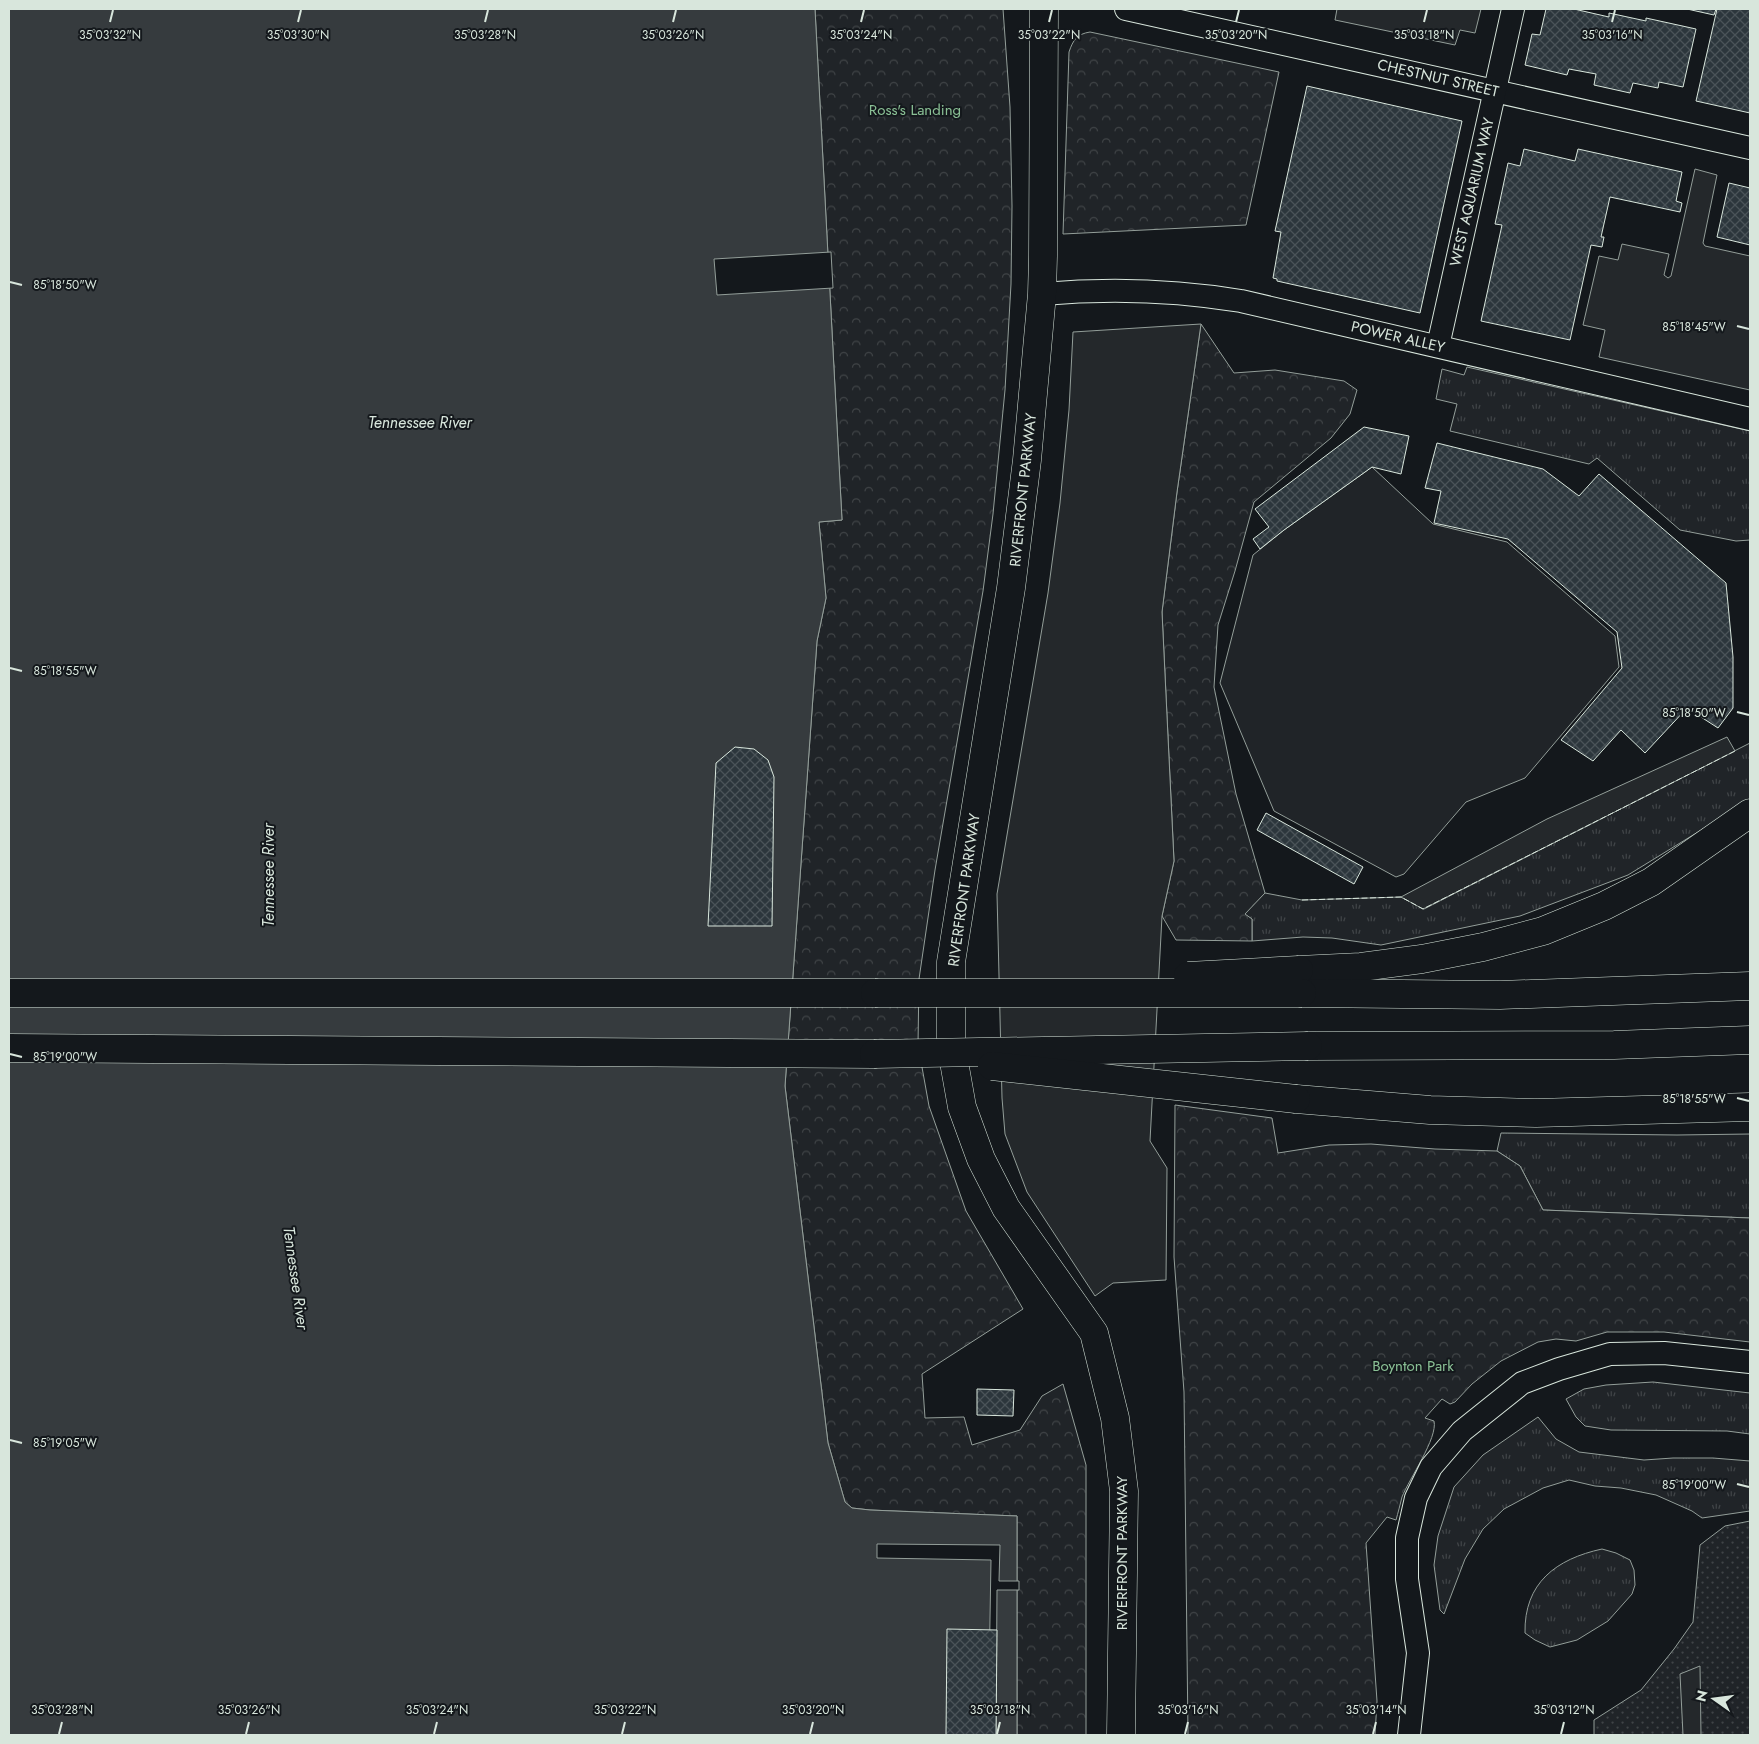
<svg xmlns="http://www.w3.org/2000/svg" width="1759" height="1744" font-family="Jost,sans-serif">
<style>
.grass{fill:url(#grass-tufts);stroke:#939e99}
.forest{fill:url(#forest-crowns);stroke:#939e99}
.garden{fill:url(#garden-dots);stroke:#939e99}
.pitch{fill:#202428;stroke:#939e99}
.parking{fill:#24282b;stroke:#939e99}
.water{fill:#363b3e;stroke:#939e99}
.pier{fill:#14181c;stroke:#939e99}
.building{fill:url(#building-cross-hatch);stroke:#d8e6dc}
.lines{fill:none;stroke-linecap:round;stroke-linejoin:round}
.minor-casing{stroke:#d8e6dc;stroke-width:24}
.major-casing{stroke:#d8e6dc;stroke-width:29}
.highway-casing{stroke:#d8e6dc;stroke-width:29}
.minor{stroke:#14181c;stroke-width:22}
.major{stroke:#14181c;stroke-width:28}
.highway{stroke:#14181c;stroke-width:28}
.highway-bridge-casing{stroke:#d8e6dc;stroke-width:29;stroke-linecap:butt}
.highway-bridge{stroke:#14181c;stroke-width:28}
.fence{stroke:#d8e6dc;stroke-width:1;stroke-dasharray:6 2.5;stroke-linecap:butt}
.ticks{fill:none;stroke:#d8e6dc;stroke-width:2}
.labels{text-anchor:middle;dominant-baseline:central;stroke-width:4;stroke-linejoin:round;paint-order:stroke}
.street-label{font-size:15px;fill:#d8e6dc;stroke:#14181c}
.park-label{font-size:15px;fill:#8ac095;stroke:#14181c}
.water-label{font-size:16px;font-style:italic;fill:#d8e6dc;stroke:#14181c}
.ticks-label{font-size:12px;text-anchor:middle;fill:#d8e6dc;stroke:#14181c;stroke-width:4;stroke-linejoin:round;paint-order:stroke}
</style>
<defs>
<pattern id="grass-tufts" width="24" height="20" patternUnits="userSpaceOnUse" patternTransform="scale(1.25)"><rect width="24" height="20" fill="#202428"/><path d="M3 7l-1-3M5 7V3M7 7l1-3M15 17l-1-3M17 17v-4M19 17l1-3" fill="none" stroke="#404447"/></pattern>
<pattern id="forest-crowns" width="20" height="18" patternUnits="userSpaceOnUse" patternTransform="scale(1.25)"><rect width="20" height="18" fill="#202428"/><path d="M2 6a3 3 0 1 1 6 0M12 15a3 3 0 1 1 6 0" fill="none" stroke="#404447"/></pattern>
<pattern id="garden-dots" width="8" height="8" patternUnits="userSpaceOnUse" patternTransform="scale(1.25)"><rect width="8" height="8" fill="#202428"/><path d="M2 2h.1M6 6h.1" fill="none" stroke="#404447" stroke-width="1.8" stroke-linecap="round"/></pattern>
<pattern id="building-cross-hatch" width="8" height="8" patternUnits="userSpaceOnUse" patternTransform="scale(1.25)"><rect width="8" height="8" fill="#2c363c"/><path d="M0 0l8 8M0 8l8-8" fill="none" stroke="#4a5358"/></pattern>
</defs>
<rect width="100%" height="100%" fill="#14181c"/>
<!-- grass -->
<g class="grass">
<path d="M1467,367L1750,431V540L1736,541L1680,530L1597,458L1589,464L1450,431L1457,404L1436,399L1442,369L1464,375Z"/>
<path d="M1750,743V800L1628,875L1520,916L1381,945L1332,938L1303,937L1252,941V919L1244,914L1265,893L1302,900L1401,897L1424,909Z"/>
<path d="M1501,1133L1677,1135L1750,1134V1218L1543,1210L1520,1166L1497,1151Z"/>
<path d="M1653,1382L1750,1393V1434L1727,1431L1611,1430L1585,1426L1576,1417L1566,1399L1584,1389L1606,1385Z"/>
<path d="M1538,1417L1556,1439L1579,1452L1644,1460L1673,1458H1713L1750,1461V1511L1702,1518L1692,1511L1656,1495L1621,1488L1595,1486L1569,1480L1543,1488L1504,1509L1483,1529L1465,1559L1444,1614L1440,1610L1434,1565L1438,1536L1454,1487L1483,1455Z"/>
<path d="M1602,1549L1616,1553L1630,1560L1634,1570L1635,1585L1632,1594L1608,1621L1577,1640L1550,1647L1535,1640L1525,1633C1524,1583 1556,1559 1602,1549Z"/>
</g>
<!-- forest -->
<g class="forest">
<path d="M815,9H1003L1010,107L1012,206L1011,284L1005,390L993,514L983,591L935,870L919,979L918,1045L929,1106L966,1211L1023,1309L922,1374L925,1418L964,1417L972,1445L1020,1430L1042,1396L1063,1384L1086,1465V1735H1017V1516L870,1510L852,1508L845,1502L828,1443L785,1086L817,641L826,598L819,522L842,520Z"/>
<path d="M1090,32L1279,72L1246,225L1063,234L1069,52C1073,40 1077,34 1090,32Z"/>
<path d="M1201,324L1234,373L1275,370L1344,381L1357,390L1350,414L1331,438L1254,502L1235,571L1218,625L1214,687L1236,794L1265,893L1245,914L1252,919V941L1176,940L1162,916L1174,861L1162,612L1177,492Z"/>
<path d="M1175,1105L1272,1118L1278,1153L1329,1145L1371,1144L1435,1149L1497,1151L1520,1166L1543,1210L1750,1218V1342L1664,1332H1607L1576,1341L1556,1339L1538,1342L1501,1361L1472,1384L1455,1402L1450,1404L1442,1399L1425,1418L1434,1421C1438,1438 1409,1479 1402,1497C1400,1505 1398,1513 1396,1520L1387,1517L1366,1543L1377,1701L1375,1735H1188L1184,1392L1174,1257Z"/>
</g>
<!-- garden -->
<path class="garden" d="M1750,1521V1735H1594V1720L1641,1690L1674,1649L1693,1622L1700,1545L1725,1526Z"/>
<!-- pitch -->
<path class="pitch" d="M1372,467L1433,524L1507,542L1615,636L1619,667L1525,778L1466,802L1404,874L1396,877L1274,811L1220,683L1253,555L1284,530Z"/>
<!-- parking -->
<g class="parking">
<path d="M1337,9H1481L1475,33L1460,30L1455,45L1335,20Z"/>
<path d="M1695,169L1717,175L1703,243L1705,246L1750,256V390L1599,357L1605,330L1583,325L1599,256L1618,260L1622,244L1669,254L1664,275L1668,278L1671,276Z"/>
<path d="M1201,324L1177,492L1162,612L1174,861L1162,916L1150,1141L1167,1168L1166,1280L1113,1283L1095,1296L1027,1192L1005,1134L1002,1098L997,894L1048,593L1060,503L1069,410L1073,332Z"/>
<path d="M1727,737L1735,751L1423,909L1401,897L1547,819Z"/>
<path d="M1700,1666L1701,1735H1683L1680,1674Z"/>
</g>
<!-- water -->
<path class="water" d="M9,9H815L842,520L819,522L826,598L817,641L785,1086L828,1443L845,1502L852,1508L870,1510L1017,1516V1735H9Z"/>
<!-- pier -->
<g class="pier">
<path d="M831,252L833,288L717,295L714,259Z"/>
<path d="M877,1544L1000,1545L999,1581H1019V1590H997L996,1735H988L991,1560L877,1558Z"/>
</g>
<!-- building -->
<g class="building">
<path d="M1546,9H1574L1609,17V13L1646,21V18L1696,29L1683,87L1659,82L1658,88L1633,83L1630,93L1594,85L1596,74L1569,69L1567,75L1525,65L1532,34L1540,35Z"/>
<path d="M1687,9H1716L1714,15Z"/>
<path d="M1717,9H1750V113L1696,101Z"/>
<path d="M1307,86L1462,121L1420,313L1277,281V279L1273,278L1281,232L1275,231Z"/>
<path d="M1524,149L1575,161L1578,149L1682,172L1676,201L1682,203L1680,212L1610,197L1601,237H1604L1602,247L1591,245L1570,340L1481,321L1502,225L1495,224L1508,163L1520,166Z"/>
<path d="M1729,183L1750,188V245L1717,237Z"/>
<path d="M1364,427L1409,436L1401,474L1372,467L1284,530L1260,549L1253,539L1269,527L1255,509Z"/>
<path d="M1437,443L1543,469L1579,496L1599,474L1726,583L1733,657V708L1718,728L1687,708L1645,753L1621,730L1593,761L1561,740L1622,668L1617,632L1508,539L1434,523L1441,491L1425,488Z"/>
<path d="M735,747L754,749L768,760L774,777L772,926H708L716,763Z"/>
<path d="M1266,813L1363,867L1354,884L1257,830Z"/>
<path d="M977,1389L1014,1390L1013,1416L977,1415Z"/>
<path d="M947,1629L997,1630L996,1735H946Z"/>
</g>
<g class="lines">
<!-- minor casing -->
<g class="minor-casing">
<g id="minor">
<path d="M1126,9L1750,148"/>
<path d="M1042,294C1108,288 1175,290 1241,301L1750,419"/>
<path d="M1438,346L1513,9"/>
<path d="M1409,1735L1418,1653L1407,1579V1538L1416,1498L1431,1467L1462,1431L1522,1383L1559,1369L1610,1354L1664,1353L1750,1362"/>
</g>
</g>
<!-- major casing -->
<g class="major-casing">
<path id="major" d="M1044,9L1043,256L1042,294L1027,460L1011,588L951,962V1045L962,1107L981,1159L1006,1208L1094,1333L1115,1418L1124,1491L1121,1735"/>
</g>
<!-- highway casing -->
<g class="highway-casing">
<g id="highway">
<path d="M1299,970L1361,967L1422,959L1483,947L1543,931L1604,906L1651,882L1750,813"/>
<path d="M9,993H875"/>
<path d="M1302,993L1500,995L1750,986"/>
<path d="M1308,1046L1614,1045L1750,1040"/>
<path d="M9,1048L874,1054"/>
<path d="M1296,1099L1430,1110L1536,1113L1750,1107"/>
</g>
</g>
<!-- minor -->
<use href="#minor" class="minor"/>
<!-- major -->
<use href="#major" class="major"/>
<!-- highway -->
<use href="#highway" class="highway"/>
<!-- highway-bridge casing -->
<g class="highway-bridge-casing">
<g id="highway-bridge">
<path d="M1188,976L1299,970"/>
<path d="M875,993H1302"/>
<path d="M874,1054L1308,1046"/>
<path d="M992,1066L1296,1099"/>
</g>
</g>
<!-- highway-bridge -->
<use href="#highway-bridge" class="highway-bridge"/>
<!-- fence -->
<path class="fence" d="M1302,900L1401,897L1423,909L1735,751"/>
</g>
<!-- ticks -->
<path class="ticks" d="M110,22L113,10M298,22L301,10M485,22L488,10M673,22L676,10M861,22L864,10M1049,22L1052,10M1236,22L1239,10M1424,22L1427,10M1612,22L1615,10M10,282L22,285M1737,326L1749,329M10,668L22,671M1737,712L1749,715M10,1054L22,1057M1737,1098L1749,1101M10,1440L22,1443M1737,1484L1749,1487M59,1734L62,1722M246,1734L249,1722M434,1734L437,1722M622,1734L625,1722M810,1734L813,1722M997,1734L1000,1722M1185,1734L1188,1722M1373,1734L1376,1722M1561,1734L1564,1722"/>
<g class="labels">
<!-- street labels -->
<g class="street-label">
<text transform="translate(1438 78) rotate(13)">CHESTNUT STREET</text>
<text transform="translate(1472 192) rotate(-77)">WEST AQUARIUM WAY</text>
<text transform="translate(1398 337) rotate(13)">POWER ALLEY</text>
<text transform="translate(1023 490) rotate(-84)">RIVERFRONT PARKWAY</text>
<text transform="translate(964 890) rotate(-82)">RIVERFRONT PARKWAY</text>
<text transform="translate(1122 1553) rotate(-90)">RIVERFRONT PARKWAY</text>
</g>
<!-- park labels -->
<g class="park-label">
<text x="915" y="110">Ross's Landing</text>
<text x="1413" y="1366">Boynton Park</text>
</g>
<!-- water labels -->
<g class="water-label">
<text x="420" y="422">Tennessee River</text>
<text transform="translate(268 875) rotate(-90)">Tennessee River</text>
<text transform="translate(296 1278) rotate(82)">Tennessee River</text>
</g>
</g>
<g class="ticks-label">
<text x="110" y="39">35°03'32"N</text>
<text x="298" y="39">35°03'30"N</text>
<text x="485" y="39">35°03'28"N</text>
<text x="673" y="39">35°03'26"N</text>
<text x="861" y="39">35°03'24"N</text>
<text x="1049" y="39">35°03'22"N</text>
<text x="1236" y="39">35°03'20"N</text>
<text x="1424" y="39">35°03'18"N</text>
<text x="1612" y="39">35°03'16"N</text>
<text x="65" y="289">85°18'50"W</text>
<text x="1694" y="331">85°18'45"W</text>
<text x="65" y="675">85°18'55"W</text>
<text x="1694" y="717">85°18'50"W</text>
<text x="65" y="1061">85°19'00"W</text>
<text x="1694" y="1103">85°18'55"W</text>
<text x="65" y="1447">85°19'05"W</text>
<text x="1694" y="1489">85°19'00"W</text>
<text x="62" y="1714">35°03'28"N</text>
<text x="249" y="1714">35°03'26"N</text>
<text x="437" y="1714">35°03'24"N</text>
<text x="625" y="1714">35°03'22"N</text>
<text x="813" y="1714">35°03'20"N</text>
<text x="1000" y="1714">35°03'18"N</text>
<text x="1188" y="1714">35°03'16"N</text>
<text x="1376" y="1714">35°03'14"N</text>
<text x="1564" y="1714">35°03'12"N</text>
</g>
<!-- border -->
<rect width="1759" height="1744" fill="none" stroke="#d8e6dc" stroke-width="20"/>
<!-- north arrow -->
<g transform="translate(1714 1699) rotate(284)" stroke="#14181c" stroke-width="4" paint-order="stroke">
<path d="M0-4L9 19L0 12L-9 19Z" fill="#d8e6dc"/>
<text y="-8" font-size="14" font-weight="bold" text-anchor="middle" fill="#d8e6dc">N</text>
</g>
</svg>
